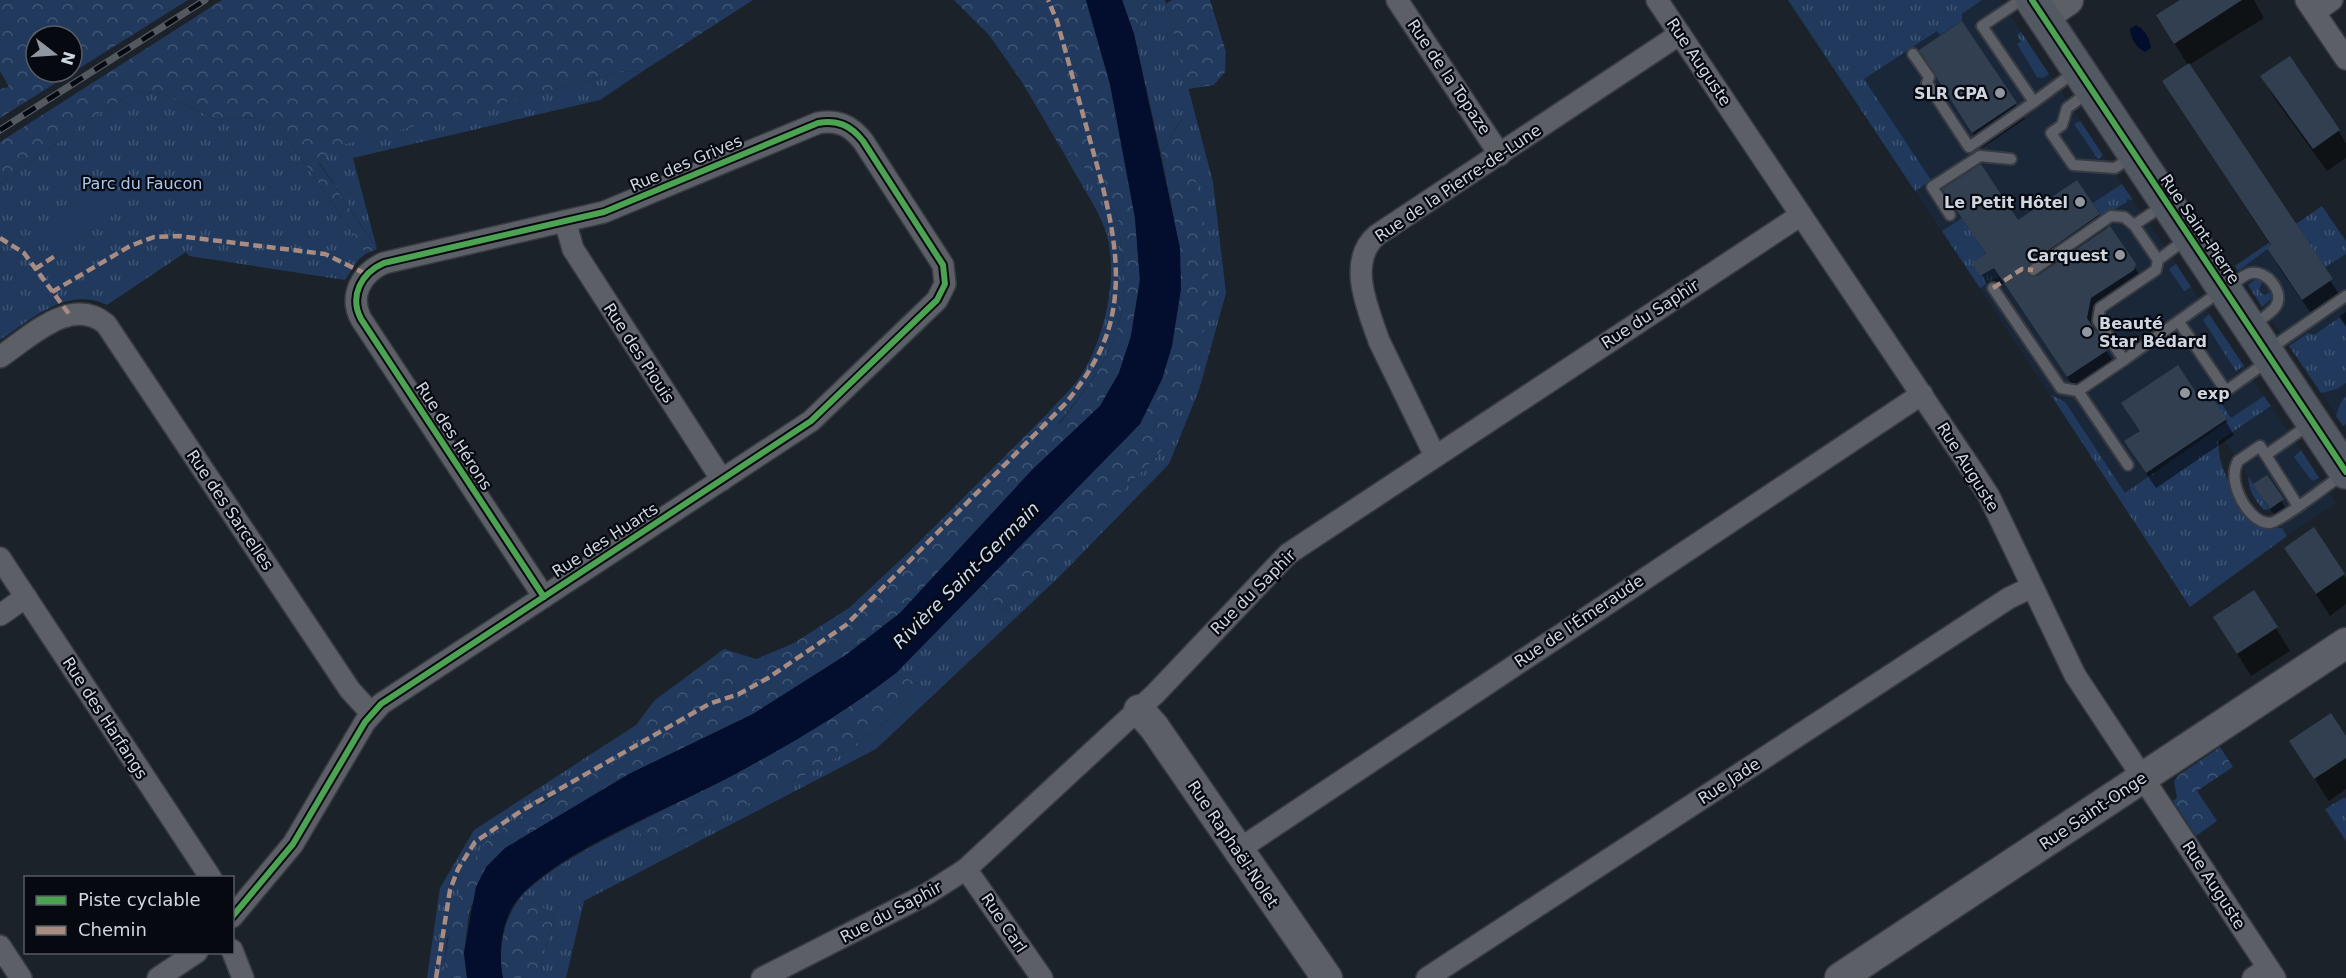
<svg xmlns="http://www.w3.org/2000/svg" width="2346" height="978" font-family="'DejaVu Sans',sans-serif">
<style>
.built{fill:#1a2739}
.grass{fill:url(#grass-tufts)}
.forest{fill:url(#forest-crowns);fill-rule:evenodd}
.garden{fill:#20395d}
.water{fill:#030d2e}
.shadow{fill:#0007}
.building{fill:#323f50}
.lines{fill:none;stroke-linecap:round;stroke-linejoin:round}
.lane-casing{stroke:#383c42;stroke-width:14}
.street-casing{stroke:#383c42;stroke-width:24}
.secondary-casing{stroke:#383c42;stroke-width:33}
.primary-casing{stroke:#383c42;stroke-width:36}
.lane{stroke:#5c6066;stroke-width:10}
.street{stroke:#5c6066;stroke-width:21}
.secondary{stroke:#5c6066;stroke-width:30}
.primary{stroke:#535963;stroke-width:33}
.rail-casing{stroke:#53595f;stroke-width:7}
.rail{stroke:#060a10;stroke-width:4.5;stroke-dasharray:14;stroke-linecap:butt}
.quiet{stroke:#a88b81;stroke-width:4.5;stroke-dasharray:9 4.5;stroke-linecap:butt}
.cycleway-casing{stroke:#060a10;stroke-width:10}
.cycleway{stroke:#4ca352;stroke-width:6}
.poi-dot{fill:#9197a0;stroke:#060a10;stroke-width:2}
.labels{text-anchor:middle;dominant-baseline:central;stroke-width:4.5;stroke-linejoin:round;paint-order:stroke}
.street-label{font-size:16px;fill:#d0d6e0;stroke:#060a10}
.poi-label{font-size:16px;font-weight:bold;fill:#d0d6e0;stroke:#060a10;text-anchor:end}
.park-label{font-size:16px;fill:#abc7ee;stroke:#060a10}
.water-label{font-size:18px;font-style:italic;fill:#cddbef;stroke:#060a10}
</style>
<defs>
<pattern id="grass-tufts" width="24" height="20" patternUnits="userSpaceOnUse" patternTransform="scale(1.5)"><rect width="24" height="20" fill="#20395d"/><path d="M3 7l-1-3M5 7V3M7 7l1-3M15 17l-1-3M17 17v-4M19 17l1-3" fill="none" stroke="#3f5574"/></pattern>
<pattern id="forest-crowns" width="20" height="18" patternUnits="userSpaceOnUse" patternTransform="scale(1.5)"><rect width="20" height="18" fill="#20395d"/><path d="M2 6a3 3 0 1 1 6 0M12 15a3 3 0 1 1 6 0" fill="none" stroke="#3f5574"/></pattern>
</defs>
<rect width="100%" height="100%" fill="#1c2229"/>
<!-- built -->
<g class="built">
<path d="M1982,0H2000L2264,396L2118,498L1848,90Z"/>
<path d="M2322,206L2346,241V430L2235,266Z"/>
<path d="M2271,406L2336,503L2287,536L2223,438Z"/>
</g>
<!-- grass -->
<g class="grass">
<path d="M1146,0H1165L1213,182L1226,293L1199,390L1169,464L1059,577L876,749L584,901L566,978H541L542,960L555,916L523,894C555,864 594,845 633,825L653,847C719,816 789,788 850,748C877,730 900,709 925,688L896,673L980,585L1003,611L1160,453L1180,121L1161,154L1134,34L1149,10Z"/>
<path d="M1788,0H1982L1962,14V21L1940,35L1937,31L1864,79L1931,180L1915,191Z"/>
<path d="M2021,32L2049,74L2043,78L2037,77L2017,44L2021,41L2017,35Z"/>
<path d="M643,71L600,100L353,158L377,249L319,162L342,144L621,72Z"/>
<path d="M137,91L163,94L217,120L250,117L269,123L290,142L367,253L359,259L345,280L189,256L186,252L107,305C67,286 32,319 0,340V184L98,114Z"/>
<path d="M2080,121L2103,155L2098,159L2074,124Z"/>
<path d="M1073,152C1087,171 1104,192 1115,213C1120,223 1120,238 1121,249C1134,326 1104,368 1058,424L1048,413C1059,400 1075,386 1084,371C1105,334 1120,272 1105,229C1096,205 1078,180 1066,157Z"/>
<path d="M2122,184L2133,200L2127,199V202L2102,217L2093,203Z"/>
<path d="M2322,206L2346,241V254L2325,267L2297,227L2238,271L2235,266Z"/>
<path d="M1962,218L2000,276L1980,288L1942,231Z"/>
<path d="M2176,264L2191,287L2184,291L2169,269Z"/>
<path d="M2256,279L2263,281L2259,289L2261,293L2265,295L2270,292L2271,299L2262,307L2248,285Z"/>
<path d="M2209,314L2244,366L2236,371L2203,320Z"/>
<path d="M2339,318L2346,327V383L2337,389L2321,393L2289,346L2308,333L2314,335Z"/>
<path d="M2215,394L2231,418L2264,396L2271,406L2219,441C2217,457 2223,467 2228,481C2240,512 2246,529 2282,528L2287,536L2190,607L2051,395L2065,402L2125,493L2228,421L2212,396Z"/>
<path d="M2346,396V424L2343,426L2336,416L2340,404Z"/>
<path d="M2301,450L2319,478L2312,481L2294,457Z"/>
<path d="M2248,476L2270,509L2264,510C2254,499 2249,491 2248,476Z"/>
<path d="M636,725L640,732L660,728L663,736L541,803L447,939L443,978H427L440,888L474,830Z"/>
<path d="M2345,797L2346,799V841L2325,809Z"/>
</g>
<!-- forest -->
<g class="forest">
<path d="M0,0H188L0,118V89L9,87L0,71ZM36,36H72V72H36Z"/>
<path d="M222,0H753L643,71L621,72L342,145L319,163L377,249L367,253L290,142L269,123L250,117L217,120L163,94L137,91L98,114L0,184V142Z"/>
<path d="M954,0H1086L1110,84L1135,218L1140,280L1131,336L1119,373L1100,406L1032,470L900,613L846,655L753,714L629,774L505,848L486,867L469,913L464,953L467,978H443C447,935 457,885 481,848C489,836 505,827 517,819C564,789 614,762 663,736L659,728L640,733L636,725L655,700L724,649L756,659L794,643L849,608L909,552L1048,413L1059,424C1104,368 1134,326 1121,249C1120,238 1120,223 1115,213C1104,192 1087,172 1073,152L1066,157L1022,82L989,35Z"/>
<path d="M1122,0H1146L1149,10L1134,34Z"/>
<path d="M1172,0H1210L1226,52L1225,72L1214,85L1188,89L1166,4Z"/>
<path d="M1181,120L1203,210L1208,278L1206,322L1192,375L1160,453L1003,611L980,585L1140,424L1162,379L1172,346L1181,289L1180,248L1161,154Z"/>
<path d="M896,673L926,688C901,708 877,730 850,748C790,788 719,816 653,847L633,825C722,781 817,734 896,673Z"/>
<path d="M2220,747L2233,767L2197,791L2217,821L2196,836L2173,801L2177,798L2174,781L2179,775Z"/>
<path d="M523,894L555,916L542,960L541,978H503C497,949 504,916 523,894Z"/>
</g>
<!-- garden -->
<path class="garden" d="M106,184L123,208L55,256L37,232Z"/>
<!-- water -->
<g class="water">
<path d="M1086,0H1122L1134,34L1180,248L1181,289L1172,346L1162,379L1140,424L896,673C843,714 781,750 722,781C666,810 550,855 515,903C501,922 498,956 503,978H467L464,953L476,887L486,867L505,848L629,774L753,714L846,655L900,613L1032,470L1100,406L1119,373L1131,336L1140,280L1135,218L1110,84Z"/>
<path d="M2136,25C2145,30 2150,38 2151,48L2145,52C2136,47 2131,39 2130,29Z"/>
</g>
<!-- shadow -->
<g class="shadow">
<path d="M2196,0H2254L2264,18L2189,65L2343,300L2315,319L2280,269L2269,248L2271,246L2164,82L2188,65L2171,38Z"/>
<path d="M1961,23L2025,119L1982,148L1930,66Z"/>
<path d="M2262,77L2339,131L2346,144V158L2327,171L2275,99Z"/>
<path d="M2076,182L2144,281L2142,286L2099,314L2095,333L2116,366L2077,392L2004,283L1991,291L1974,263L1987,255L1953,205L2017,222Z"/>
<path d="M2346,312V326L2340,316Z"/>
<path d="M2197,396L2225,420L2234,435L2156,488L2135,457L2141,432Z"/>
<path d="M2266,477L2291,516L2280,523L2264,501Z"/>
<path d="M2286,548L2343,574L2346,579V604L2330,616Z"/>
<path d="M2254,592L2290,651L2251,676L2215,618Z"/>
<path d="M2346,739V789L2329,801L2291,742Z"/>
</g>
<!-- building -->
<g class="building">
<path d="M2180,0H2242L2174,44L2156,15Z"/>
<path d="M1962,21L2017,103L1972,133L1919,50Z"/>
<path d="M2290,56L2340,130L2313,149L2260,76Z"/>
<path d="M2189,63L2333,279L2302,300L2267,248L2271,245L2162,81Z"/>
<path d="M1981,164L2018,220L2077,180L2100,214L2029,264L2026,270L2029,276H2037L2110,226L2136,264L2134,270L2091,298L2087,318L2108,350L2067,377L1994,268L1980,276L1972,263L1986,254L1942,189Z"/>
<path d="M2178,365L2197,394L2206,388L2227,419L2146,473L2124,441L2140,431L2121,403Z"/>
<path d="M2267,475L2284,499L2270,509L2253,484Z"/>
<path d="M2314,527L2345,574L2316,594L2284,548Z"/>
<path d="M2254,590L2278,627L2237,654L2213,617Z"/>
<path d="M2331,713L2346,736V758L2314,779L2289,741Z"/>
</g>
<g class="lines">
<!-- lane casing -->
<g class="lane-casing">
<g id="lane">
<path d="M2021,0L1982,26L2034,102L2076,71"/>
<path d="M1913,54L1929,77L1927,83L1969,147L2034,102"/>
<path d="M2090,91L2067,108L2062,125L2051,133L2073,165L2115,168L2131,157"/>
<path d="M2164,205L2134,225L2158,260L2186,239"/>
<path d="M1950,215L1932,187L1980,156L2011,159"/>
<path d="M2158,260L2156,270L2100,308L2098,321L2124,360L2222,290"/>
<path d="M2033,270L2111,216L2124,217L2134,225"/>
<path d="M1993,288L2061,388L2078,391"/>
<path d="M2227,289C2234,284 2242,275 2251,273C2266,270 2283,290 2277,304C2274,312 2259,320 2252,326"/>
<path d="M2179,322L2226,391L2268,361"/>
<path d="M2268,350L2346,296"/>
<path d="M2124,360L2078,391L2128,465"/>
<path d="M2266,455L2310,424"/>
<path d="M2298,506L2260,446L2238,461C2232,472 2235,486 2240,497C2245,508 2256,523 2270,523C2280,522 2332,482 2343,474"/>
</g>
</g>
<!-- street casing -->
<g class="street-casing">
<g id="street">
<path d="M1397,0L1500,155"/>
<path d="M1657,0L1976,476L1989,496L2075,675L2275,978"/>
<path d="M2306,0L2346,59"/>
<path d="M2315,12L2332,0"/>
<path d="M565,221L573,249L722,480"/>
<path d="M0,357C30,337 71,295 106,324L350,690L371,713"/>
<path d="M1435,456L1379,341C1368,309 1346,261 1377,235L1680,34"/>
<path d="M0,558L211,878"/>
<path d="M0,615L26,597"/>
<path d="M1238,850L1922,394"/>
<path d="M966,869L1042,978"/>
<path d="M232,917L293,844L365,722L381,704L811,421L937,300L945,284L943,265L863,141C851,126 838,119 818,123L604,212L384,263C361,273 349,296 361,319L544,597"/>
<path d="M0,946L21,978"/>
<path d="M232,950L243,978"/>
<path d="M158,978L197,952"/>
<path d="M762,978L927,894L966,869L1155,694L1288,554L1801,215"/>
<path d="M1427,978L2009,598L2032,587"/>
<path d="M2253,978L2268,968"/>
</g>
</g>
<!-- secondary casing -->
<g class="secondary-casing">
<g id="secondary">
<path d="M2043,17L2068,0"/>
<path d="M1139,710L1154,727L1327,978"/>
<path d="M1840,978L2346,643"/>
</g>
</g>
<!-- primary casing -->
<g class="primary-casing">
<path id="primary" d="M2032,0L2346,472"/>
</g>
<!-- lane -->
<use href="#lane" class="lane"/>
<!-- street -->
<use href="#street" class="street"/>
<!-- secondary -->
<use href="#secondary" class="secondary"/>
<!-- primary -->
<use href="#primary" class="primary"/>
<!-- rail casing -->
<g class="rail-casing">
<path id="rail" d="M0,130L205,0"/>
</g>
<!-- rail -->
<use href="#rail" class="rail"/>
<!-- quiet -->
<g class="quiet">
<path d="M0,238L24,253L69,314"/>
<path d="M35,269L55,256"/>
<path d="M1993,288L2022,269L2033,270"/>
<path d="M52,292L130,246L154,237L179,236L325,254L366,274"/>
<path d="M436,978L450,890L458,869L475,842L521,811L709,704L739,694L768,678L846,625L1066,403C1085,379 1102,354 1110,324C1126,263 1106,198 1090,140C1079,100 1068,60 1057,21L1048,0"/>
</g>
<!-- cycleway casing -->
<g class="cycleway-casing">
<g id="cycleway">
<path d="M2032,0L2346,472"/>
<path d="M232,917L293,844L365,722L381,704L811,421L937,300L945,284L943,265L863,141C851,126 838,119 818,123L604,212L384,263C361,273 349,296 361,319L544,597"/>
</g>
</g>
<!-- cycleway -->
<use href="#cycleway" class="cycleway"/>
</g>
<!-- markers -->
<g class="poi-dot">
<circle cx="2000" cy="93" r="6"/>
<circle cx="2080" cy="202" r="6"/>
<circle cx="2120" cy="255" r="6"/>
<circle cx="2087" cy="332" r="6"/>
<circle cx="2185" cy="393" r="6"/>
</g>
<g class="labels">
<!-- street labels -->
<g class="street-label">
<text transform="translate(1699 62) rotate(56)">Rue Auguste</text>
<text transform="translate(1449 77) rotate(56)">Rue de la Topaze</text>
<text transform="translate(686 163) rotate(-23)">Rue des Grives</text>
<text transform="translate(1458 183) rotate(-34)">Rue de la Pierre-de-Lune</text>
<text transform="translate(2200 229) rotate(56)">Rue Saint-Pierre</text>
<text transform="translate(1650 314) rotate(-33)">Rue du Saphir</text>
<text transform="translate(639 353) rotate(57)">Rue des Piouis</text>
<text transform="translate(454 436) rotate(57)">Rue des Hérons</text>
<text transform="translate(1968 467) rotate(58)">Rue Auguste</text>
<text transform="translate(230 510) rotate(56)">Rue des Sarcelles</text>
<text transform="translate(605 540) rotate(-33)">Rue des Huarts</text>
<text transform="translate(1253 592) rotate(-45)">Rue du Saphir</text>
<text transform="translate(1579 621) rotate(-34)">Rue de l'Émeraude</text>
<text transform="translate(105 718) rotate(57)">Rue des Harfangs</text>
<text transform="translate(1729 781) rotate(-33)">Rue Jade</text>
<text transform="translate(2093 811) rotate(-34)">Rue Saint-Onge</text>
<text transform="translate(1233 844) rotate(56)">Rue Raphaël-Nolet</text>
<text transform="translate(2214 885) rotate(57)">Rue Auguste</text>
<text transform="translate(891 912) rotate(-28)">Rue du Saphir</text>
<text transform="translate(1004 923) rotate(56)">Rue Carl</text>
</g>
<!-- poi labels -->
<g class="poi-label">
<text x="1988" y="93">SLR CPA</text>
<text x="2068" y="202">Le Petit Hôtel</text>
<text x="2108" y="255">Carquest</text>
<text x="2099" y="323" text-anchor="start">Beauté<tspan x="2099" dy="18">Star Bédard</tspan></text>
<text x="2197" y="393" text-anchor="start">exp</text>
</g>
<!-- park labels -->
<g class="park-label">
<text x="142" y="183">Parc du Faucon</text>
</g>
<!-- water labels -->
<g class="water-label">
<text transform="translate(966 575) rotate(-45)">Rivière Saint-Germain</text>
</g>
</g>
<!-- legend -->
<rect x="24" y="876" width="210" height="78" fill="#060a10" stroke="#575c63" stroke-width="1.5"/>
<rect x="36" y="896" width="30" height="9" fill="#4ca352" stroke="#575c63" stroke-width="1.5"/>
<text x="78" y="906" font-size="18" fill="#d0d6e0">Piste cyclable</text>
<rect x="36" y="926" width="30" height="9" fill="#a88b81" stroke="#575c63" stroke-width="1.5"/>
<text x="78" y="936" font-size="18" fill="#d0d6e0">Chemin</text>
<!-- north arrow -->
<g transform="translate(54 54) rotate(107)"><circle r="28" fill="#060a10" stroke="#575c63" stroke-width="1.5"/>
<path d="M0-4.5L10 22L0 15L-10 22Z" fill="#9197a0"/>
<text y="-9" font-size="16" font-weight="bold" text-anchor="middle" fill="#d0d6e0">N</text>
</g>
</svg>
